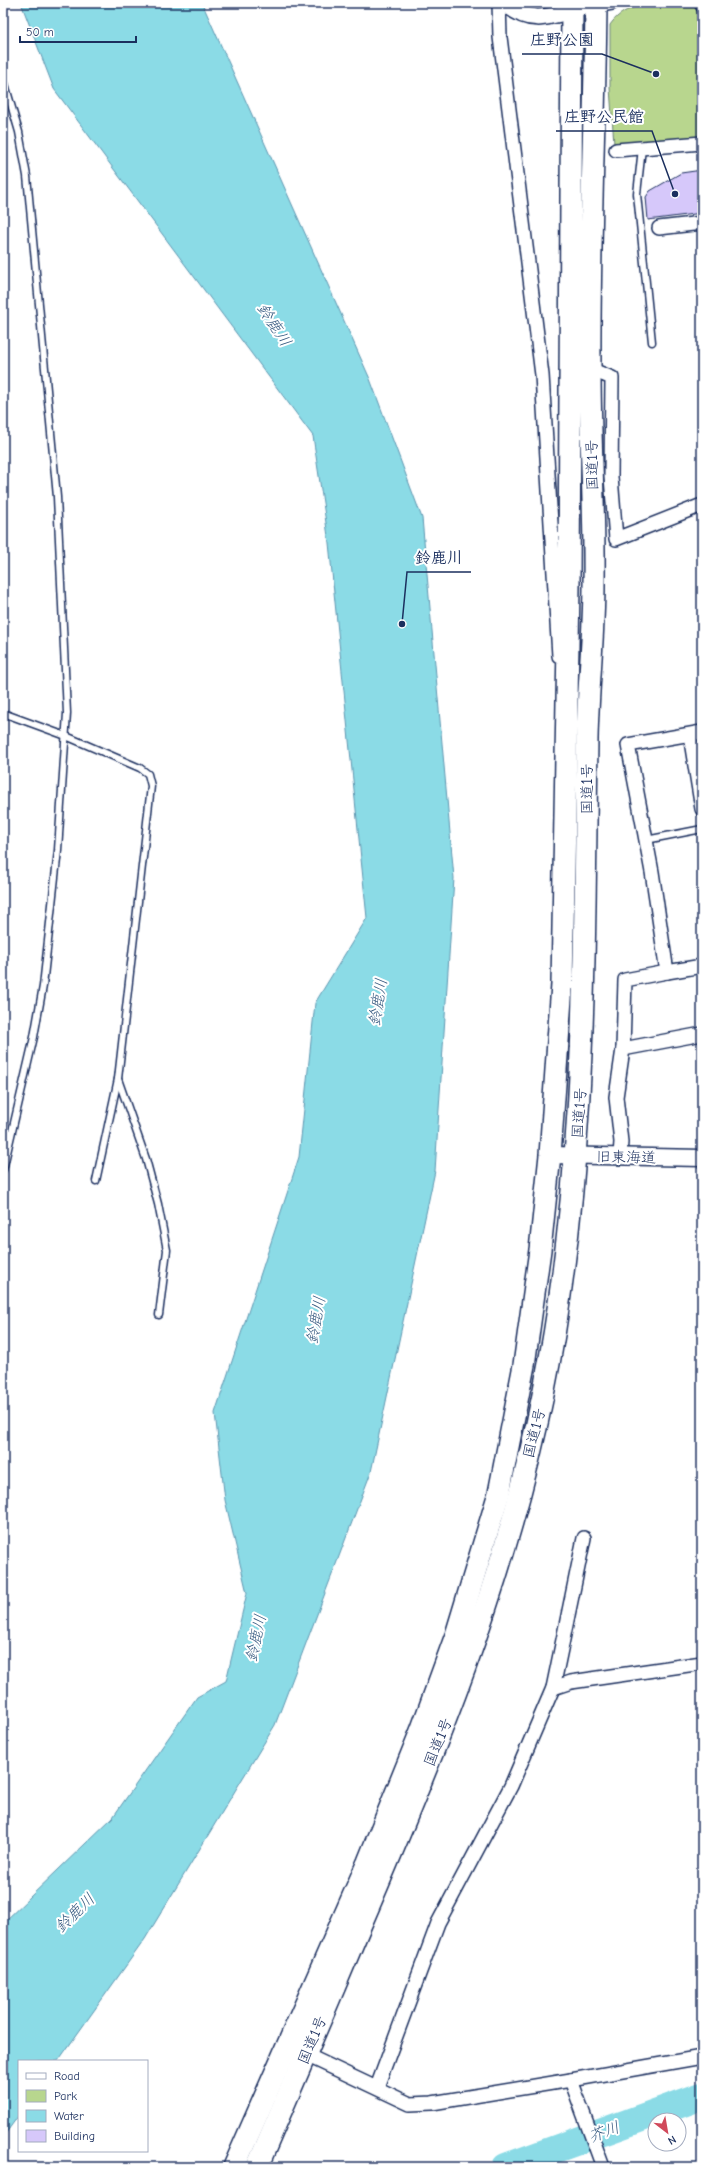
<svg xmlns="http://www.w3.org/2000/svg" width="705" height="2170" font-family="'Comic Neue','Klee One',sans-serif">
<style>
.green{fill:#b8d68e;stroke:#6a8276}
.water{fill:#8bdbe6;stroke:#5e96b0}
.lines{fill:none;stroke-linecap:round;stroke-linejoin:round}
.river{stroke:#8bdbe6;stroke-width:28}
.building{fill:#d6c8fa;stroke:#1b2f5e}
.service-casing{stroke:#1b2f5e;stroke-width:9}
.minor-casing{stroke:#1b2f5e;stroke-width:16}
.tertiary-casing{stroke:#1b2f5e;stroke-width:19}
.trunk-casing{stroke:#1b2f5e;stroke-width:24}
.service{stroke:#fff;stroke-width:6}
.minor{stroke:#fff;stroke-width:13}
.tertiary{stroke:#fff;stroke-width:16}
.trunk{stroke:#fff;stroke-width:21}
.labels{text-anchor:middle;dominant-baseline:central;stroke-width:4;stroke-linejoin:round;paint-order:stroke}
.street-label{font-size:15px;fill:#1b2f5e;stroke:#fff}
.water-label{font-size:16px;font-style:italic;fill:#375a80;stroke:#fff}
.leader{fill:none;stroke:#1b2f5e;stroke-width:1.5}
.callout-dot{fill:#1b2f5e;stroke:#fff;stroke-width:1.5}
.callout-label{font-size:16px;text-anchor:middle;font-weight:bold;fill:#1b2f5e;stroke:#fff;stroke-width:4;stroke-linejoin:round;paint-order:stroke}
</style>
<rect width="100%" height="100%" fill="#fff"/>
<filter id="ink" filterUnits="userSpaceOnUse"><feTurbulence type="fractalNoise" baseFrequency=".025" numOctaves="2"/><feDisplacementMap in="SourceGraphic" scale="8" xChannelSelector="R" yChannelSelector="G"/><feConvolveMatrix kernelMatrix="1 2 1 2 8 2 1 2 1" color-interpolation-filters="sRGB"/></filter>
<g filter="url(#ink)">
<!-- green -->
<path class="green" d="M653,3H696L702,61V136L614,144L610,88V25C621,9 635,7 653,3Z"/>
<!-- water -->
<path class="water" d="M21,3H202L370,379L422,518L454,878L435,1171L371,1472L275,1725L145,1939L58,2061H19V2115L3,2137V1923L113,1817L197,1697L226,1681L247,1593L225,1500L215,1413L299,1157L315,1003L367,918L329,543L313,436L54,89Z"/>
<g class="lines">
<!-- river -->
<path class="river" d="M506,2167L702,2096"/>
</g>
<!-- building -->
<path class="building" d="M702,170V213L648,220L646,197L650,191L681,173Z"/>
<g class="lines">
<!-- service casing -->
<g class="service-casing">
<g id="service">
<path d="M3,77L19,132L27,176L57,497L67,713L58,850L43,986L34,1037L3,1170"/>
<path d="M642,148L637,194L652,342"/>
<path d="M3,713L66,736L140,768L148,774L151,786L118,1079L96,1181"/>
<path d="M646,840L702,829"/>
<path d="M118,1079L146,1159L158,1204L167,1250L159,1315"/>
</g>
</g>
<!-- minor casing -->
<g class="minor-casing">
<g id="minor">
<path d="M499,3L500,37L542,375L559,656"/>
<path d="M702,3V5"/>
<path d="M572,10L612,3"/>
<path d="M616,150L702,143"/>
<path d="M659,228L702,223"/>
<path d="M590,369L612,378L611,477L616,539L702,505"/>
<path d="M702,732L628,745L652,872L667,972L702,966"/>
<path d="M690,735L702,809"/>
<path d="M623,1049L702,1034"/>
<path d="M620,1156L621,1142L616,1097L623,1049L625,980L667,972"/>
<path d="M553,1688L571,1682L702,1663"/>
<path d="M300,2052L410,2104L432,2103L571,2080L603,2167"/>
<path d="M571,2080L702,2057"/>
<path d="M377,2087L438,1923L511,1786L553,1688L584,1538"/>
</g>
</g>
<!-- tertiary casing -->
<g class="tertiary-casing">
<g id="tertiary">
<path d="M506,3C527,24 547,18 572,10"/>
<path d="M550,1155L702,1158"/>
</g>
</g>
<!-- trunk casing -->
<g class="trunk-casing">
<g id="trunk">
<path d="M234,2167L368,1862L421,1731L456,1635L499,1493L524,1365L540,1250L550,1155L562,984L569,587L572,3"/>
<path d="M257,2167C291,2089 325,2010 358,1931C433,1758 506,1581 543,1395C587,1178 584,958 587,739C588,687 594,635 594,583C595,512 590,442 590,371C589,248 595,126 596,3"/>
</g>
</g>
<!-- service -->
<use href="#service" class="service"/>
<!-- minor -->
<use href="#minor" class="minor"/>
<!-- tertiary -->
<use href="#tertiary" class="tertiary"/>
<!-- trunk -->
<use href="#trunk" class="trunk"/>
</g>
</g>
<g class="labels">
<!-- street labels -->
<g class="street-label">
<text transform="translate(592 465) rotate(-91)">国道1号</text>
<text transform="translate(587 789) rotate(-90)">国道1号</text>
<text transform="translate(579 1113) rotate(-86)">国道1号</text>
<text transform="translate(626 1157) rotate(1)">旧東海道</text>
<text transform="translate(534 1433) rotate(-76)">国道1号</text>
<text transform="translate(438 1742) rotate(-68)">国道1号</text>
<text transform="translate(312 2040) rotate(-67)">国道1号</text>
</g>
<!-- water labels -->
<g class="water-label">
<text transform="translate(274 325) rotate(57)">鈴鹿川</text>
<text transform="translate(378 1002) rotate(-81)">鈴鹿川</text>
<text transform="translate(316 1320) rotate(-80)">鈴鹿川</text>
<text transform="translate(256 1638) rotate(-78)">鈴鹿川</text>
<text transform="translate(75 1913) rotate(-44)">鈴鹿川</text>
<text transform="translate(604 2132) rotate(-20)">芥川</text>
</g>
</g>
<!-- callouts -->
<path class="leader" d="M656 74L602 54H522M675 194L652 131H556M402 624L407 572H471"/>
<g class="callout-dot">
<circle cx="656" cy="74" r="4"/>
<circle cx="675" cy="194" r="4"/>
<circle cx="402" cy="624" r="4"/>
</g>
<g class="callout-label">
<text x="562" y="45">庄野公園</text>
<text x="604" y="122">庄野公民館</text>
<text x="439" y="563">鈴鹿川</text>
</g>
<!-- margin -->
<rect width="705" height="2170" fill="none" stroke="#fff" stroke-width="16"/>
<rect x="8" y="8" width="689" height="2154" fill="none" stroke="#1b2f5e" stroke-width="1.5" filter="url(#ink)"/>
<!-- legend -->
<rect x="18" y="2060" width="130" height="92" fill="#ffffff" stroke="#a4acbf"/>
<rect x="26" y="2073" width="20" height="6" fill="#ffffff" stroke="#a4acbf"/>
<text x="54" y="2080" font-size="12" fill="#1b2f5e">Road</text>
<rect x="26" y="2090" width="20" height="12" fill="#b8d68e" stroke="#a4acbf"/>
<text x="54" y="2100" font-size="12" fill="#1b2f5e">Park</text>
<rect x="26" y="2110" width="20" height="12" fill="#8bdbe6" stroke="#a4acbf"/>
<text x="54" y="2120" font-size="12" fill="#1b2f5e">Water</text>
<rect x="26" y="2130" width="20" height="12" fill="#d6c8fa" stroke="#a4acbf"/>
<text x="54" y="2140" font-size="12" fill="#1b2f5e">Building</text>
<!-- north arrow -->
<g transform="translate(667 2132) rotate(149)"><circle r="19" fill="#ffffff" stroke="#a4acbf"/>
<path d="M0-3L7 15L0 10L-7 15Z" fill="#d1495b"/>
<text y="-6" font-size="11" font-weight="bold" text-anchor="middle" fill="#1b2f5e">N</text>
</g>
<!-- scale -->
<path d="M20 36v6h116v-6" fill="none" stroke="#1b2f5e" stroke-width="2"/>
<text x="26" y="36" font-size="12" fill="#1b2f5e" stroke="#ffffff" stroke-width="3" paint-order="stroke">50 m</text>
</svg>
